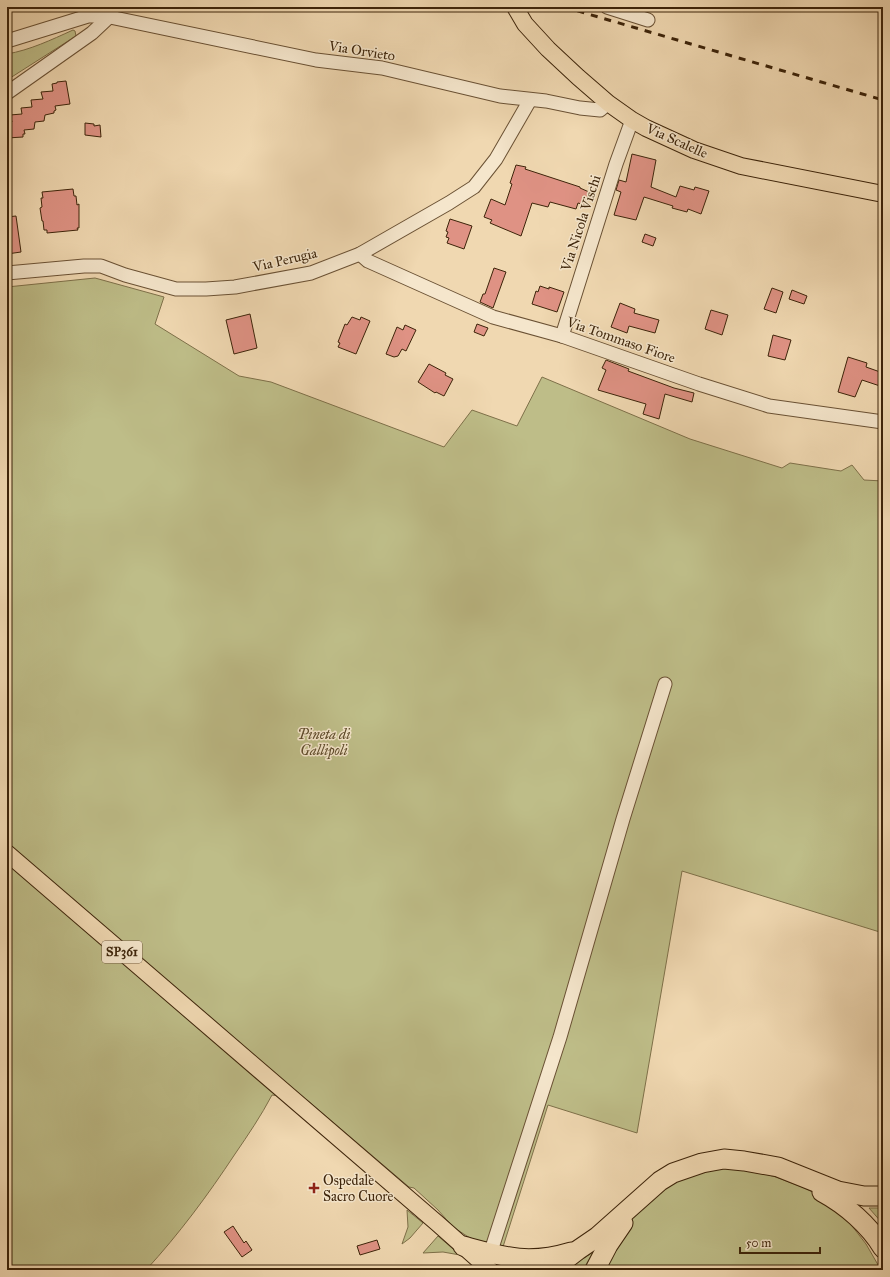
<svg xmlns="http://www.w3.org/2000/svg" width="890" height="1277" font-family="'IM FELL Great Primer',serif">
<style>
.green{fill:#bebd88;stroke:#7e7049}
.building{fill:#df9284;stroke:#3d240a}
.lines{fill:none;stroke-linecap:round;stroke-linejoin:round}
.minor-casing{stroke:#6a5134;stroke-width:15}
.major-casing{stroke:#3d240a;stroke-width:18}
.highway-casing{stroke:#3d240a;stroke-width:21}
.minor{stroke:#f5e6cc;stroke-width:13}
.major{stroke:#f0d8b1;stroke-width:16}
.highway{stroke:#f0d8b1;stroke-width:19}
.rail{stroke:#3d240a;stroke-width:3;stroke-dasharray:7 7;stroke-linecap:butt}
.poi-dot{fill:#8f2418;stroke:#f5e6cc;stroke-width:1.5}
.labels{text-anchor:middle;dominant-baseline:central;stroke-width:3;stroke-linejoin:round;paint-order:stroke}
.shield{fill:#f5e6cc;stroke:#745e44;stroke-width:1}
.shield-label{font-size:13px;font-weight:bold;fill:#3d240a}
.street-label{font-size:14px;fill:#3d240a;stroke:#f5e6cc}
.park-label{font-size:14px;font-style:italic;fill:#5d4a2a;stroke:#f5e6cc}
.poi-label{font-size:14px;fill:#3d240a;stroke:#f5e6cc;text-anchor:start}
</style>
<rect width="100%" height="100%" fill="#f0d8b1"/>
<filter id="stains"><feTurbulence type="fractalNoise" baseFrequency=".005" numOctaves="4"/><feColorMatrix values="0 0 0 0 .2 0 0 0 0 .09 0 0 0 0 .02 0 0 0 .5 -.17"/></filter>
<radialGradient id="worn" r=".72"><stop offset=".6" stop-color="#630" stop-opacity="0"/><stop offset="1" stop-color="#630" stop-opacity=".3"/></radialGradient>
<!-- green -->
<g class="green">
<path d="M73,30L75,31L76,36L7,80V54C30,50 51,40 73,30Z"/>
<path d="M95,278L164,297L155,324L239,376L271,382L444,447L472,410L517,426L542,377L690,439L782,468L790,463L841,471L852,465L864,480L883,481V933L682,871L637,1133L548,1105L502,1250L470,1238L453,1227L438,1210L414,1188L409,1187L307,1100L272,1095C261,1116 248,1135 235,1154C208,1195 179,1234 146,1270H7V287Z"/>
<path d="M722,1167L751,1170L776,1177L802,1187L825,1198L842,1213L866,1244L881,1270H605L625,1227L643,1206L663,1189L678,1180Z"/>
<path d="M869,1208H883V1224Z"/>
<path d="M407,1210L423,1223L410,1238L402,1244L408,1227Z"/>
<path d="M438,1236L460,1255L443,1252L423,1253Z"/>
<path d="M593,1252L583,1270H569L579,1261Z"/>
</g>
<!-- building -->
<g class="building">
<path d="M66,81L70,104L55,106L56,110L54,111V113L45,115L44,121L35,122L34,129L24,130L25,134H23V137L7,138V123L12,122L10,115L22,114L21,108L32,107L31,100L43,99L41,92L53,91L52,84L57,83V82Z"/>
<path d="M85,123L94,124V126L100,125L101,137L85,135Z"/>
<path d="M632,154L656,160L651,187L676,197L680,186L694,190L695,187L709,191L701,214L688,209L687,212L672,208L673,206L644,197L636,220L614,215L621,192L616,190L619,180L626,182Z"/>
<path d="M516,165L526,167L525,169L580,187V188L589,192L585,205L578,203L576,209L550,202L548,207L532,203L521,236L490,223L492,220L484,217L491,199L505,205L512,184L510,183Z"/>
<path d="M73,189L74,196H76L77,205L79,204V228H77L78,230L47,233V230H44L43,221H42L40,208L42,207L41,198H43L42,192Z"/>
<path d="M16,216L21,252L7,254V217Z"/>
<path d="M450,219L472,226L464,249L447,243L449,238L446,237L448,232L446,231Z"/>
<path d="M645,234L656,238L653,246L642,242Z"/>
<path d="M494,268L506,272L493,308L480,302L483,294H485Z"/>
<path d="M540,286L549,289V287L564,292L557,312L532,304L536,291L538,292Z"/>
<path d="M772,288L783,292L776,313L764,309Z"/>
<path d="M792,290L807,296L804,304L789,299Z"/>
<path d="M620,303L635,309L634,313L659,320L655,333L629,326L627,333L611,327Z"/>
<path d="M711,310L728,315L722,335L705,329Z"/>
<path d="M250,314L257,348L234,354L226,320Z"/>
<path d="M352,317L360,320L361,317L370,321L356,354L338,347L340,343L338,342L345,324L347,325Z"/>
<path d="M477,324L488,328L484,336L474,332Z"/>
<path d="M405,325L416,330L406,351L402,349L398,356L394,357L386,354L397,327L403,330Z"/>
<path d="M773,335L791,340L785,360L768,356Z"/>
<path d="M848,357L867,363L866,367L883,373V387L862,380L855,397L838,392Z"/>
<path d="M606,360L629,369L628,371L674,388L694,393L692,402L665,394L659,419L643,414L646,404L598,390L606,370L602,368Z"/>
<path d="M429,364L446,373L445,375L453,379L444,396L436,392L435,393L418,382Z"/>
<path d="M233,1226L244,1243L246,1241L252,1250L242,1257L224,1232Z"/>
<path d="M377,1240L380,1249L360,1255L357,1246Z"/>
</g>
<g class="lines">
<!-- minor casing -->
<g class="minor-casing">
<g id="minor">
<path d="M607,7L648,20"/>
<path d="M7,41L88,16H105L316,60L382,68L500,96L546,101L580,108L600,110L608,103"/>
<path d="M7,93L92,33L109,17L113,7"/>
<path d="M360,254L368,261L493,317L562,336L699,384L769,406L883,422"/>
<path d="M7,273L84,266H101L125,275L176,289H206L235,287L311,273L360,254L449,203L474,187L496,159L530,100"/>
<path d="M562,336L616,164L632,120"/>
<path d="M490,1254L560,1037L623,819L665,684"/>
</g>
</g>
<!-- major casing -->
<g class="major-casing">
<g id="major">
<path d="M515,7L525,24L548,49L578,77L608,103L632,120L646,128L694,150L741,166L883,194"/>
<path d="M7,853L437,1223L490,1270"/>
</g>
</g>
<!-- highway casing -->
<g class="highway-casing">
<g id="highway">
<path d="M822,1192C846,1205 869,1225 883,1248"/>
<path d="M463,1246C504,1257 528,1265 571,1252"/>
<path d="M552,1270L578,1250L597,1237L660,1181L673,1173L702,1163L724,1159L744,1161L778,1167L838,1191L864,1196H883"/>
<path d="M595,1270L608,1245L623,1223"/>
</g>
</g>
<!-- minor -->
<use href="#minor" class="minor"/>
<!-- major -->
<use href="#major" class="major"/>
<!-- highway -->
<use href="#highway" class="highway"/>
<!-- rail -->
<path class="rail" d="M564,7L883,100"/>
</g>
<!-- markers -->
<path class="poi-dot" d="M312 1182h4v4h4v4h-4v4h-4v-4h-4v-4h4z"/>
<g class="labels">
<!-- shield labels -->
<rect class="shield" x="102" y="941" width="40" height="22" rx="3"/>
<g class="shield-label">
<text x="122" y="952">SP361</text>
</g>
<!-- street labels -->
<g class="street-label">
<text transform="translate(362 51) rotate(9)">Via Orvieto</text>
<text transform="translate(677 141) rotate(24)">Via Scalelle</text>
<text transform="translate(581 223) rotate(-72)">Via Nicola Vischi</text>
<text transform="translate(285 260) rotate(-13)">Via Perugia</text>
<text transform="translate(621 340) rotate(19)">Via Tommaso Fiore</text>
</g>
<!-- park labels -->
<g class="park-label">
<text x="324" y="734">Pineta di<tspan x="324" dy="16">Gallipoli</tspan></text>
</g>
<!-- poi labels -->
<g class="poi-label">
<text x="323" y="1180">Ospedale<tspan x="323" dy="16">Sacro Cuore</tspan></text>
</g>
</g>
<!-- margin -->
<rect width="890" height="1277" fill="none" stroke="#f0d8b1" stroke-width="24"/>
<rect x="8" y="8" width="874" height="1261" fill="none" stroke="#3d240a" stroke-width="2"/>
<rect x="12" y="12" width="866" height="1253" fill="none" stroke="#3d240a"/>
<!-- scale -->
<path d="M740 1247v6h80v-6" fill="none" stroke="#3d240a" stroke-width="2"/>
<text x="746" y="1247" font-size="12" fill="#3d240a" stroke="#f5e6cc" stroke-width="3" paint-order="stroke">50 m</text>
<rect width="100%" height="100%" filter="url(#stains)"/>
<rect width="100%" height="100%" fill="url(#worn)"/>
</svg>
